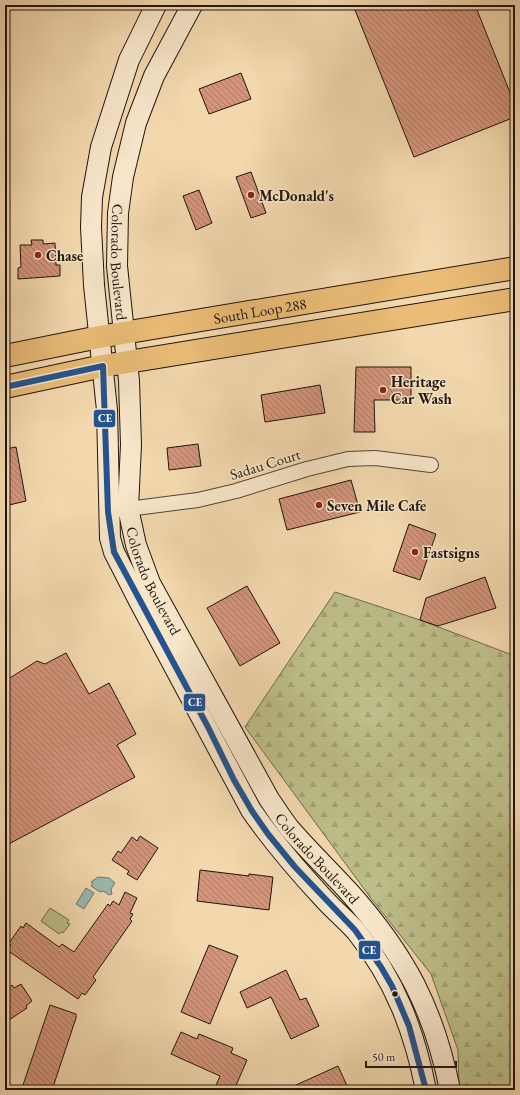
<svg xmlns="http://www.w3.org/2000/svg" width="520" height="1095" font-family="'EB Garamond',serif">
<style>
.forest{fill:url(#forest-firs);stroke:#6e694b}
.garden{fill:#bdbe89;stroke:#6e694b}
.water{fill:#9bb9af;stroke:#6a776e}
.building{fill:url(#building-back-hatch);stroke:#20140d}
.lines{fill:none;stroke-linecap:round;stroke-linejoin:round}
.street-casing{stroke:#554535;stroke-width:16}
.secondary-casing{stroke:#20140d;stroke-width:22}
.highway-casing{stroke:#20140d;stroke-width:24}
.street{stroke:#f7e6ca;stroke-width:14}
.secondary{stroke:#f7e6ca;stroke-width:20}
.highway{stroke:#eabc77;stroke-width:22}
.bus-1-casing{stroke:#f7e6ca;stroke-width:9}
.bus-1{stroke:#24538f;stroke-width:6}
.poi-dot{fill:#8f2418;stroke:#f7e6ca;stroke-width:1.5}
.bus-dot{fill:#20140d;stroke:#f7e6ca;stroke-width:1.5}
.labels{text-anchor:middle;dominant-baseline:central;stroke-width:3;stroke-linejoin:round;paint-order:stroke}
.poi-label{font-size:15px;font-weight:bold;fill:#20140d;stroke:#f7e6ca;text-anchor:start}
.street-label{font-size:15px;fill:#20140d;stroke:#f7e6ca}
.line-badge{stroke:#f7e6ca;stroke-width:1.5}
.badge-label{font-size:11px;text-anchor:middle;font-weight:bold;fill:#fff}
</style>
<defs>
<pattern id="forest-firs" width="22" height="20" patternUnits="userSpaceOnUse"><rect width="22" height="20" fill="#bdbe89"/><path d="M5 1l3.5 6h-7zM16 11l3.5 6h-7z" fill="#a2a275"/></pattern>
<pattern id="building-back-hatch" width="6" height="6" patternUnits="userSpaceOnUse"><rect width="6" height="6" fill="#d5947a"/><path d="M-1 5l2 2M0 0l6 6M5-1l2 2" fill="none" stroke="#ac7862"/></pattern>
</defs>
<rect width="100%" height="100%" fill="#f3d8ae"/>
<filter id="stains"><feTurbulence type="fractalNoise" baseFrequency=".005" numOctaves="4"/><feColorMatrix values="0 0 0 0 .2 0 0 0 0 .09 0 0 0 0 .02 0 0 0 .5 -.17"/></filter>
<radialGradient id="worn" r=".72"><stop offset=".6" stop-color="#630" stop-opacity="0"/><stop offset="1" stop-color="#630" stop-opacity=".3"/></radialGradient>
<!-- forest -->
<path class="forest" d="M335,592L420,620L515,656V1090H459L458,1050L431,974L370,897L245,727Z"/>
<!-- garden -->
<path class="garden" d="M50,908L69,920L67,923L70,924L63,933L61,932L59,934L41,921Z"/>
<!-- water -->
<g class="water">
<path d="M98,877L109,878L115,883L111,889L112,894L109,895L103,891L100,892L91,886L93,883L91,882Z"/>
<path d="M86,888L94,893L84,909L76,904Z"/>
</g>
<!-- building -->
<g class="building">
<path d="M353,5H475L515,105V117L414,157Z"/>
<path d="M241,73L251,99L209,114L199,89Z"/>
<path d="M251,172L266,213L251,218L236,177Z"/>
<path d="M199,190L212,223L196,230L183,196Z"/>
<path d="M31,240H43V244L55,243L56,265H60V276L18,279V268L21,267L20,245H32Z"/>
<path d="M356,367H411V400H374L375,432H354Z"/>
<path d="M320,385L325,413L265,422L261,395Z"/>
<path d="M198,444L201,466L169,470L167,448Z"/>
<path d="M16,447L26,501L5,506V449Z"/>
<path d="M351,480L360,512L287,530L279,499Z"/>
<path d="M409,524L436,534L420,580L393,571Z"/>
<path d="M485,577L496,608L438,626L420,620L426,598Z"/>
<path d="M247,586L280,643L240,666L207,608Z"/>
<path d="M66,653L89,694L109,683L136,734L117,745L135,777L5,846V681L37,661L45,664Z"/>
<path d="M140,836L158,848L137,880L127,874L129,871L112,860L118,851L121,853L132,837L137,841Z"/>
<path d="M200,870L249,876V874L273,877L269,910L197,901Z"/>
<path d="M125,892L137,898L130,913L133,914L130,919L132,921L93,977L96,980L85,995L82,993L78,999L7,950L11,945L9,943L21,926L23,928L26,923L59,947L62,944L74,952L108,904L110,906L113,901L119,905Z"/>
<path d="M209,945L238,956L210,1024L181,1012Z"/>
<path d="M286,970L300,1000L306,998L319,1026L291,1039L271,997L247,1008L240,992Z"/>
<path d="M21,984L32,1001L26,1006L27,1008L9,1020L5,1014V990L12,985L14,988Z"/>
<path d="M50,1005L76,1014V1018L52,1090H27L22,1088Z"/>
<path d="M181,1032L197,1039L199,1034L233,1048L231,1053L247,1060L234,1090H214L220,1076L171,1054Z"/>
<path d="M338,1066L349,1090H285Z"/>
</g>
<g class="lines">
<!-- street casing -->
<g class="street-casing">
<path id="street" d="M120,510L198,500L236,491L307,469L348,459L375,458L431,465"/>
</g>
<!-- secondary casing -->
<g class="secondary-casing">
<g id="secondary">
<path d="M156,5L129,60L101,147L92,197L91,227L94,285L107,410L110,538L114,552L139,601L251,810C273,842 298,871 324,899C334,910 346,920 356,931C395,980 414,1030 426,1090"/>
<path id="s1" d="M192,5L154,76L136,123L123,177L118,213L117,266L129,381L131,445L128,508L136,545L150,583L269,799C276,809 282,819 290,829C309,851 330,871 350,893C405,955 434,1009 450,1090"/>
</g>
</g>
<!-- highway casing -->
<g class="highway-casing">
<g id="highway">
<path id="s2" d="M5,356L99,337L515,268"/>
<path d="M5,387L103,366L515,299"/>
</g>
</g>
<!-- street -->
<use href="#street" class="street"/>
<!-- secondary -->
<use href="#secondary" class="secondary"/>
<!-- highway -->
<use href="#highway" class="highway"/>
<!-- bus-1 casing -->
<g class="bus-1-casing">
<path id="bus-1" d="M5,387L103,366L108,512L114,552L208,727L234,780L252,811L268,834L295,867L355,930L381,967L392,986L409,1026L426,1090"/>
</g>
<!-- bus-1 -->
<use href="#bus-1" class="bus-1"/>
</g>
<!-- markers -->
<g class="poi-dot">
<circle cx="251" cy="195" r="4"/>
<circle cx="38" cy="255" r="4"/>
<circle cx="383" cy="390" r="4"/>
<circle cx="319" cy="505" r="4"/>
<circle cx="415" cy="552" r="4"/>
</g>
<circle class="bus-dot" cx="395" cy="994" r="3.5"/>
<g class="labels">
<!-- poi labels -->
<g class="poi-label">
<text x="259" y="195">McDonald's</text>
<text x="46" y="255">Chase</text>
<text x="391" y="381">Heritage<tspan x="391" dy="17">Car Wash</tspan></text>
<text x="327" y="505">Seven Mile Cafe</text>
<text x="423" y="552">Fastsigns</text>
</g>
<!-- street labels -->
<g class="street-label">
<text stroke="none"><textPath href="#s1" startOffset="272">Colorado Boulevard</textPath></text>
<text stroke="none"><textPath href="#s2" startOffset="259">South Loop 288</textPath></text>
<text transform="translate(265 464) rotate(-17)">Sadau Court</text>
<text stroke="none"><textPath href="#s1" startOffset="596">Colorado Boulevard</textPath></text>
<text stroke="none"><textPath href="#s1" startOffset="920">Colorado Boulevard</textPath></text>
</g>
</g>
<g class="line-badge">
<rect x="93" y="409" width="23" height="19" rx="4" fill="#24538f"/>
<rect x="183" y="693" width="23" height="19" rx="4" fill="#24538f"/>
<rect x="358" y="940" width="23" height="20" rx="4" fill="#24538f"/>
</g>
<g class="badge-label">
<text x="105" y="422">CE</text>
<text x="195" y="706">CE</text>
<text x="369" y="954">CE</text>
</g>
<!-- margin -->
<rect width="520" height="1095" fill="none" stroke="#f3d8ae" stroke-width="20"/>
<rect x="6" y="6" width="508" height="1083" fill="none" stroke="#20140d" stroke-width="2"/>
<rect x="10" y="10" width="500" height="1075" fill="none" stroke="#20140d"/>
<!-- scale -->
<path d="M366 1061v6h90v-6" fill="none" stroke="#20140d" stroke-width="2"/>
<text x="372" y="1061" font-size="12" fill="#20140d" stroke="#f7e6ca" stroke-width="3" paint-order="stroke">50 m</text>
<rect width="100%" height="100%" filter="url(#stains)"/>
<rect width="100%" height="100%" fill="url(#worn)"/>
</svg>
